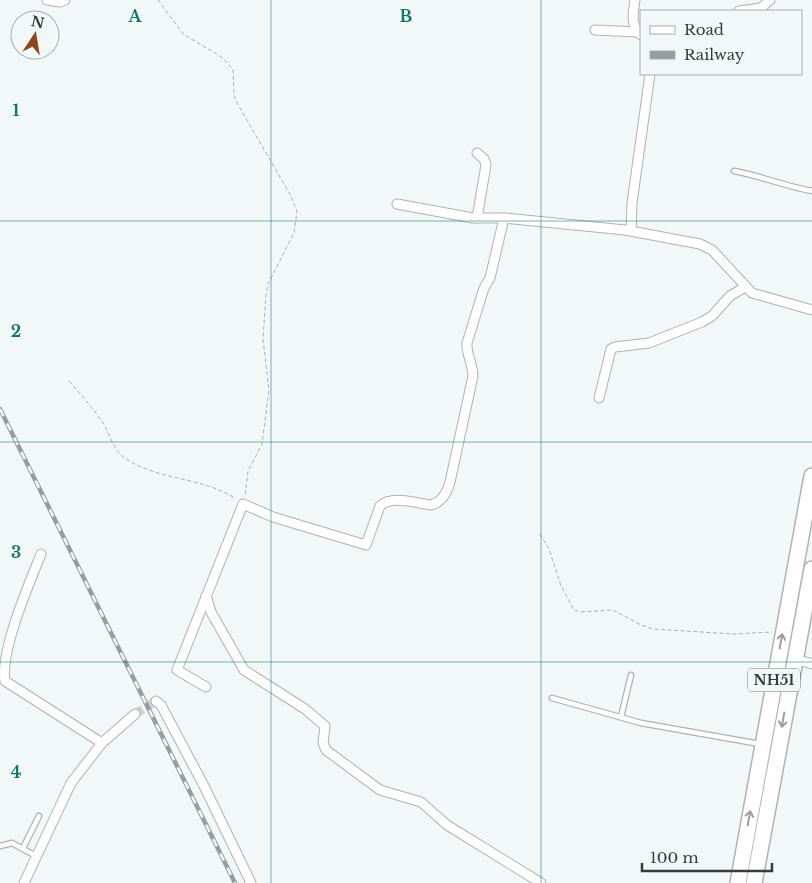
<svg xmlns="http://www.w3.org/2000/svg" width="812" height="883" font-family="'Libre Baskerville',serif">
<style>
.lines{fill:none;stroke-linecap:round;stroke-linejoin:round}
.minor-tunnel{stroke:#cdd2d2;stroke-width:9;stroke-dasharray:9 4.5;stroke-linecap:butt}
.service-casing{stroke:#adb2b2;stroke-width:7}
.minor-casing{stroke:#adb2b2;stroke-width:11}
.trunk-casing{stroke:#adb2b2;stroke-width:18}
.path{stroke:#aaafaf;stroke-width:1;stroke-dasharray:4 2.5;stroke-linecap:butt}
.service{stroke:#fff;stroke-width:4.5}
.minor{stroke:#fff;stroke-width:9}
.trunk{stroke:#fff;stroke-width:15}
.rail-casing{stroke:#979c9c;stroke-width:4.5}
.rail{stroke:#f2f8f8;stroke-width:2.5;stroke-dasharray:8;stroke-linecap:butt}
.oneway{stroke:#9c9d9d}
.grid{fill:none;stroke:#0f766e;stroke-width:1;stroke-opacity:0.55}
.labels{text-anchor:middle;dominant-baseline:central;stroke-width:4;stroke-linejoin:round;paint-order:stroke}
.shield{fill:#f2f8f8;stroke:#707474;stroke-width:1}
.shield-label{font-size:14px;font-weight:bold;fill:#383b3b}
.grid-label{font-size:16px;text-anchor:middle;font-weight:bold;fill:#0f766e;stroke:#f2f8f8;stroke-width:4;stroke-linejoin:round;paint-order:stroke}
</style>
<rect width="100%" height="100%" fill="#f2f8f8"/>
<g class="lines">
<!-- minor-tunnel -->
<path class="minor-tunnel" d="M135,714L156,701"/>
<!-- service casing -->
<g class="service-casing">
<g id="service">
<path d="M734,171C762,176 784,186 812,191"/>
<path d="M552,698L641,723L760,744"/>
<path d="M621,717L631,675"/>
<path d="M0,846L12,843L36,856"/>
<path d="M23,848L39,816"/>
</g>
</g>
<!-- minor casing -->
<g class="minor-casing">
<g id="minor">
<path d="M47,0L60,2L65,0"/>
<path d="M635,0C633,13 630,25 641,35"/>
<path d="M739,11L761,8L770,0"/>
<path d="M595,30L637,32"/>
<path d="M477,153L484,159L486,165L477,218"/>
<path d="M397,204L473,218H504L625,230L700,244L712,250L752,293L812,310"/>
<path d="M631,231L632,203L650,74"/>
<path d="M599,398L611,349L615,347L649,343L702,322L712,316L730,296L745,287"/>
<path d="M41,554C29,584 0,651 5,681L102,743"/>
<path d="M206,596L211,612L244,670L305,709L325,726L323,743L326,750L380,790L421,802L447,825L541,883"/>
<path d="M795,659L812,664"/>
<path d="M206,687L177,670L243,504L273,517L366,545L380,506C392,495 415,503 430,505C442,503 447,493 450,482L473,376C473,364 466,354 467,343L484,288L490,278L504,218"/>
<path d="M156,701L161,705L204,786L251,883"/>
<path d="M24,883L71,783L102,743L135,714"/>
</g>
</g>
<!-- trunk casing -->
<g class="trunk-casing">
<g id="trunk">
<path d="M738,883L812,476"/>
<path d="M754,883L812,569"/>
</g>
</g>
<!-- path -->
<g class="path">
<path d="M158,0L183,34L220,56L233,69L234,95L237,103L291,196L297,212L294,233L268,284L266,295L263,339L269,390L262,444L248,471L245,496"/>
<path d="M69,381C81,395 93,408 103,423C109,433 113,448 122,456C155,481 202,476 236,499"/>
<path d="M540,534L549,549L561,586L574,610L581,612L613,610L641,625L653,629L734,634L772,632"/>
</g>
<!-- service -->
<use href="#service" class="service"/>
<!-- minor -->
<use href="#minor" class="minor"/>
<!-- trunk -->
<use href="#trunk" class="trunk"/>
<!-- rail casing -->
<g class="rail-casing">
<path id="rail" d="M0,409L235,883"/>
</g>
<!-- rail -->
<use href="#rail" class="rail"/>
</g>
<!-- one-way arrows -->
<defs><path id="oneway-shaft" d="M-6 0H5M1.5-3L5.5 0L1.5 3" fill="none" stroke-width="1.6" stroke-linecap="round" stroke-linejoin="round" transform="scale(1.25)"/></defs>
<g class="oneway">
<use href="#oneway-shaft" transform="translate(781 641) rotate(-80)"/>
<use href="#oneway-shaft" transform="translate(783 720) rotate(100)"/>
<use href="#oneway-shaft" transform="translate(749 818) rotate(-80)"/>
</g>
<!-- grid -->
<path class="grid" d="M271,0V883M541,0V883M0,221H812M0,442H812M0,662H812"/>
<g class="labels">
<!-- shield labels -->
<rect class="shield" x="748" y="668.5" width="52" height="23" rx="4"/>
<g class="shield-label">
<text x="774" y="680">NH51</text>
</g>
</g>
<g class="grid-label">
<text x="135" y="22">A</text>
<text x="406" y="22">B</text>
<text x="16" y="116">1</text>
<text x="16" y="337">2</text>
<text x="16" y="558">3</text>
<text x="16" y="778">4</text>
</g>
<!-- legend -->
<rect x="640" y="10" width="162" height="65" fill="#f2f8f8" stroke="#a8acac"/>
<rect x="650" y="26" width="25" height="8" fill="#ffffff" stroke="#a8acac"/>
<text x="684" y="35" font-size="15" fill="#383b3b">Road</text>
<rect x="650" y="51" width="25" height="8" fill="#979c9c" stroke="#a8acac"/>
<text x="684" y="60" font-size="15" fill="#383b3b">Railway</text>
<!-- north arrow -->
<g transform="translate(35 35) rotate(12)"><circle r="24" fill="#f2f8f8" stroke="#a8acac"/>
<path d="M0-4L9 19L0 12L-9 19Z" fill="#8d491c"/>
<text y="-8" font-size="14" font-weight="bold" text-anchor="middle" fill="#383b3b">N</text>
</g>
<!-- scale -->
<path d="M642 863v8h130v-8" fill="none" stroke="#383b3b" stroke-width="2.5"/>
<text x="650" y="863" font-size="15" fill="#383b3b" stroke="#f2f8f8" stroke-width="4" paint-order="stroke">100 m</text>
</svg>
